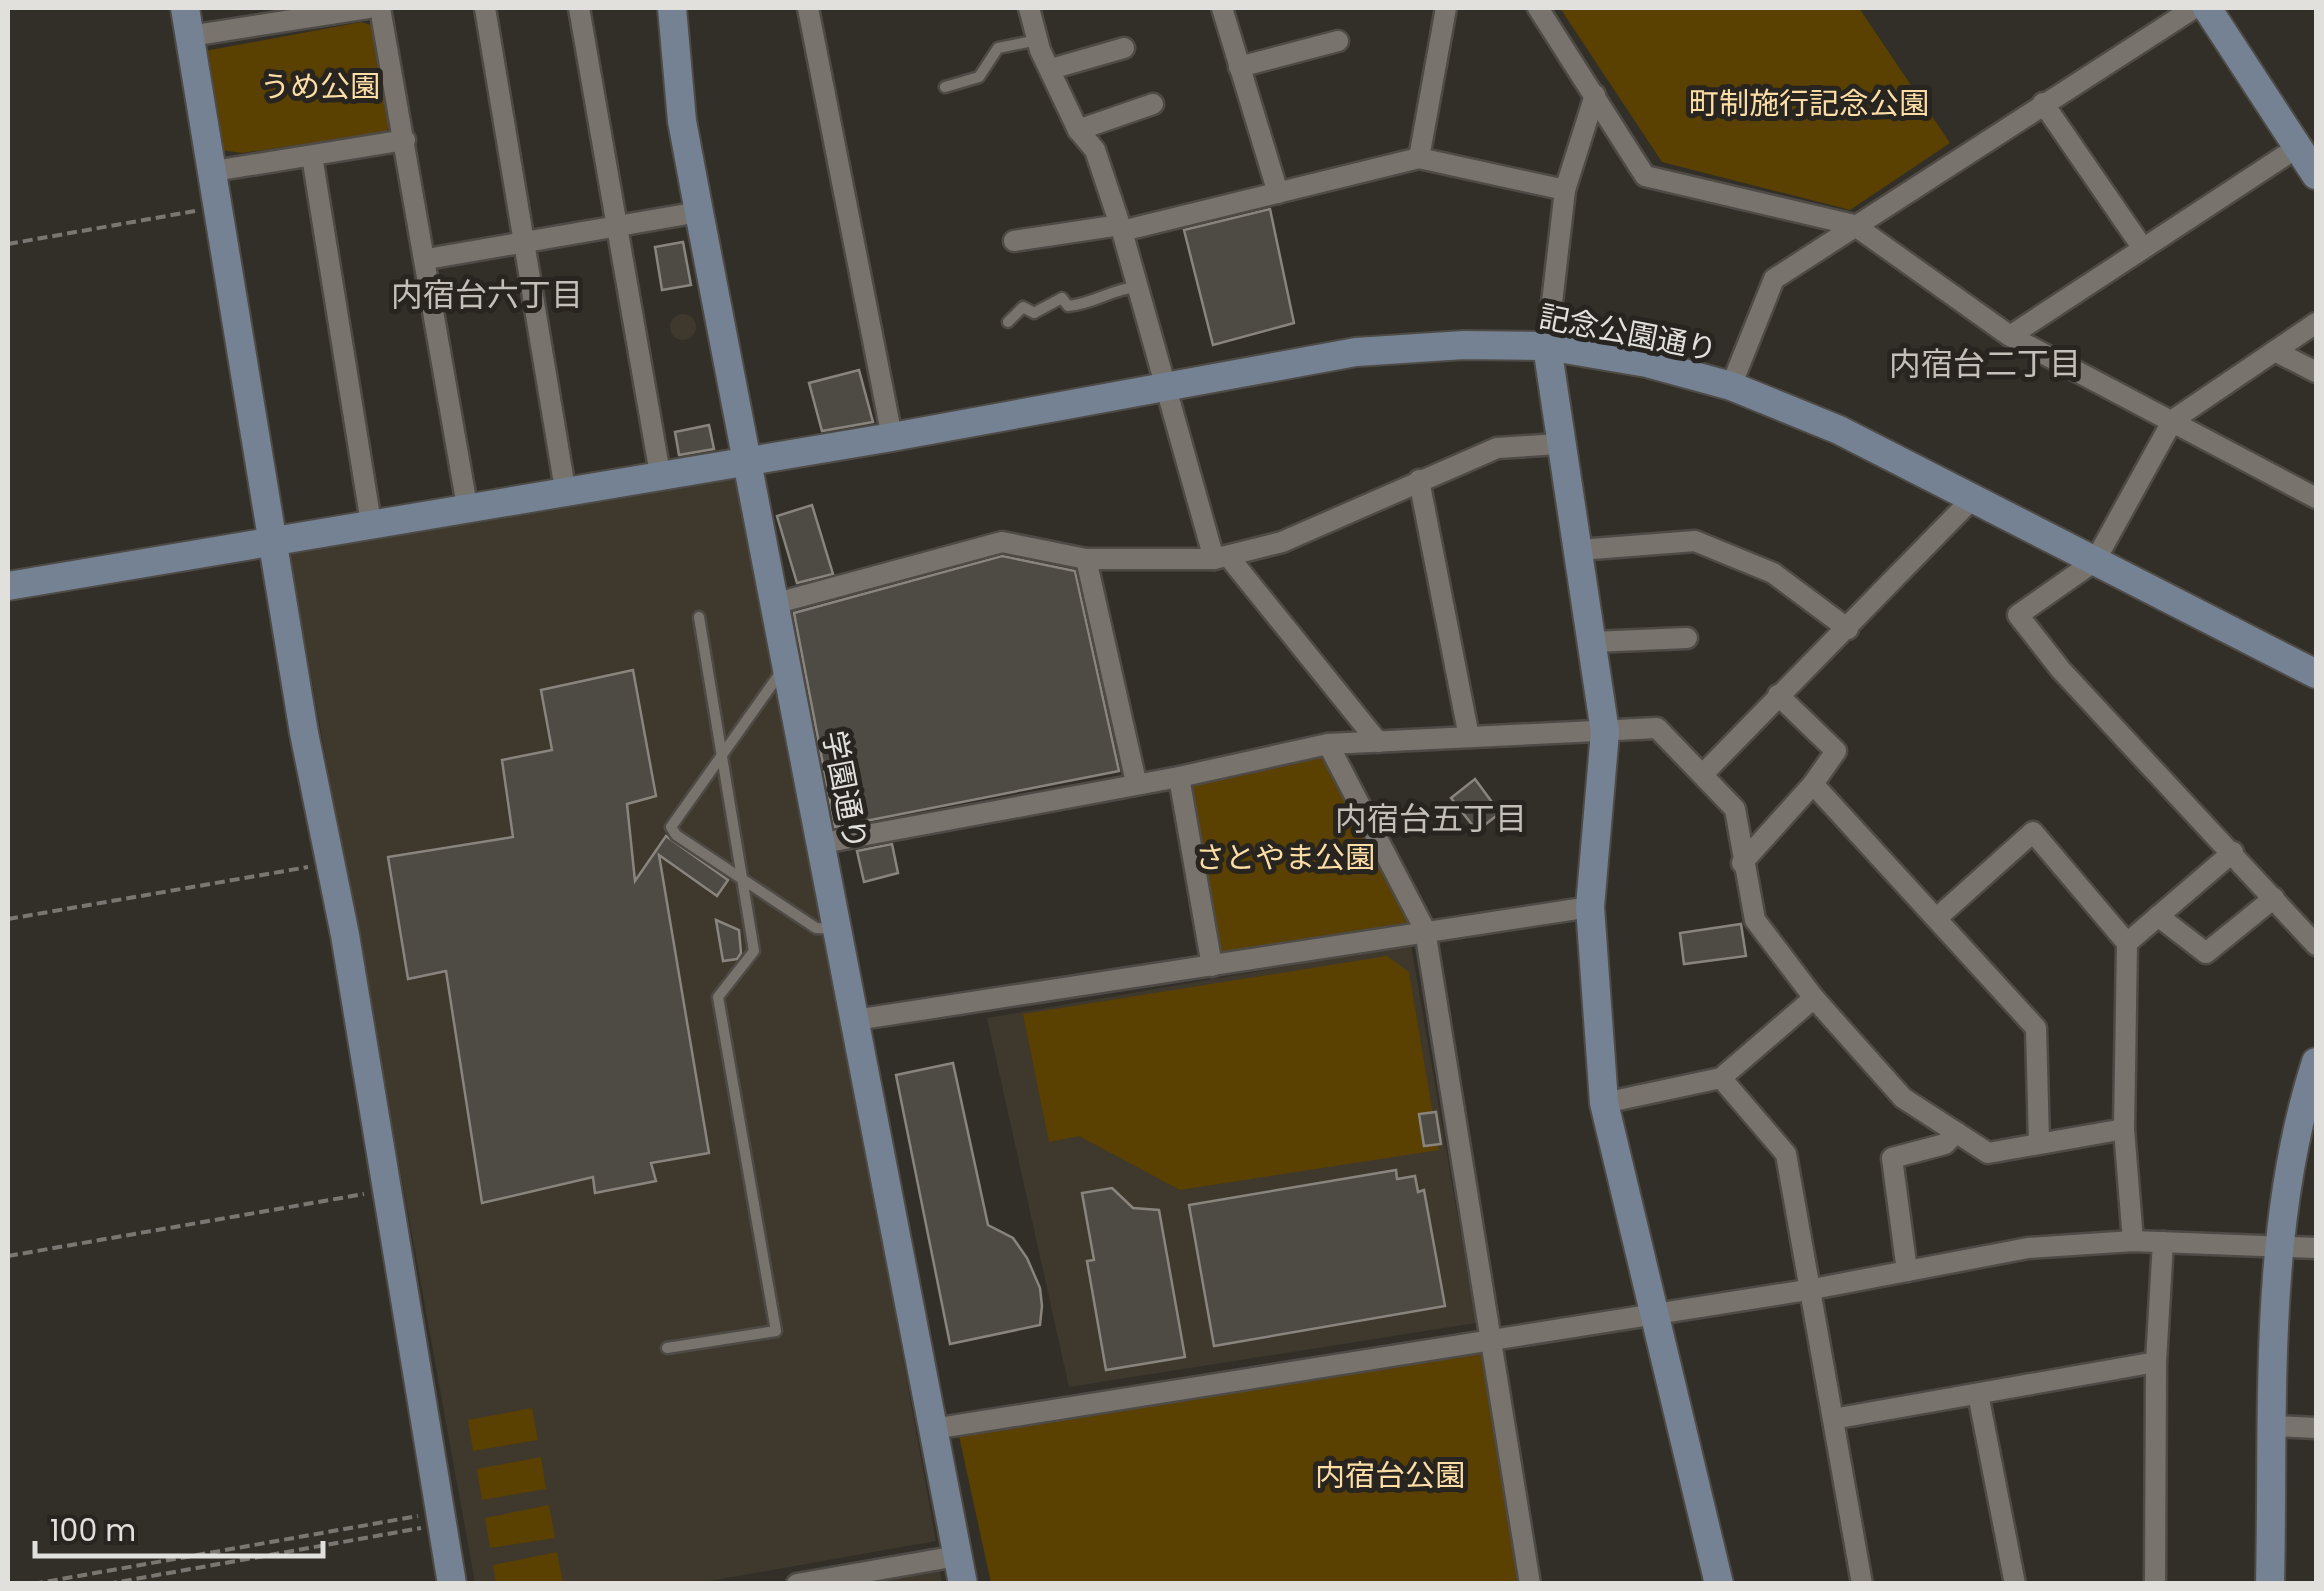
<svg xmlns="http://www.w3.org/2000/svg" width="2324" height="1591" font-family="Poppins,'Noto Sans JP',sans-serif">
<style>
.built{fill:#3f382d}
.green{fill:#5a4001}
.building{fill:#4e4a44;stroke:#89857e;stroke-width:2.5}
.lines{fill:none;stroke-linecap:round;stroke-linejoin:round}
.lane-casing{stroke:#4e4b47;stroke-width:15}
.street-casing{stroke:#4e4b47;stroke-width:25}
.secondary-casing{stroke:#4e4b47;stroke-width:32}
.path{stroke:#7a7773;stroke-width:4;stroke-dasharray:10 5;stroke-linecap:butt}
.lane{stroke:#78746d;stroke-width:10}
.street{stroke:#78746d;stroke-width:20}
.secondary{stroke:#758293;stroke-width:28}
.labels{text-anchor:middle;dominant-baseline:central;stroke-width:10;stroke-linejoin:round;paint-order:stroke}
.park-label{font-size:30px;fill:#fcdda5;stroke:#282520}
.street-label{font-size:30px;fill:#e2e0dd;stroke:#282520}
.neighbourhood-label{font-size:32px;fill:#c4c0b9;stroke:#282520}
</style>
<rect width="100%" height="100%" fill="#322f29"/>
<!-- built -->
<g class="built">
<circle cx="683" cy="327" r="13"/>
<path d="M742,473L936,1541L699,1583H475L289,554Z"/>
<path d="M1411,945L1476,1323L1069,1387L987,1018Z"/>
<path d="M939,1566L942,1583H875L874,1577Z"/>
</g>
<!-- green -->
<g class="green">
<path d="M1560,8H1859L1950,143L1850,210L1662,162Z"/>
<path d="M361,22L375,26L392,123L385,133L242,153L221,150L205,51Z"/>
<path d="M1328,744L1425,930L1212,966L1179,777Z"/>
<path d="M1387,956L1409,972L1439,1150L1180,1190L1079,1136L1049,1142L1023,1014Z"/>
<path d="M1481,1349L1522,1583H991L959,1436Z"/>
<path d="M532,1408L538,1440L473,1451L468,1420Z"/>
<path d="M541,1457L546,1489L482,1500L477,1469Z"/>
<path d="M549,1505L555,1538L490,1548L485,1518Z"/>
<path d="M557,1552L563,1583H496L493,1565Z"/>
</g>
<!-- building -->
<g class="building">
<path d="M1270,209L1294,323L1213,345L1184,230Z"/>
<path d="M683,242L691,285L662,290L655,247Z"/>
<path d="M859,370L873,422L822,431L809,383Z"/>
<path d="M709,425L714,449L679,455L675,432Z"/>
<path d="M812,505L833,574L797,583L777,516Z"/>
<path d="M1002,556L1075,571L1119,771L835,827L794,613Z"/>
<path d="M633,670L656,796L627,804L635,881L666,836L728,880L717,896L659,855L709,1153L651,1163L656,1181L595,1193L593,1177L482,1203L446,971L408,979L388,857L513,837L502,760L552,750L541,690Z"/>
<path d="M1475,779L1500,813L1477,831L1451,798Z"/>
<path d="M892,844L898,873L864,882L857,851Z"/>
<path d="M716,920L739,930L741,953L737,959L723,961Z"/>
<path d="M1741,924L1746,956L1684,964L1680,933Z"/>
<path d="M953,1063L988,1225L1013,1238L1027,1258L1040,1288L1042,1306L1040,1325L950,1344L896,1075Z"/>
<path d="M1436,1112L1441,1144L1424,1146L1419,1114Z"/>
<path d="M1396,1170L1397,1179L1415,1176L1418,1192L1424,1190L1445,1306L1214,1346L1189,1205Z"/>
<path d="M1112,1188L1133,1208L1159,1210L1185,1357L1106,1370L1087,1261L1094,1260L1082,1193Z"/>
</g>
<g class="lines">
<!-- lane casing -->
<g class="lane-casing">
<g id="lane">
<path d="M945,87L979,77L998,48L1038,40"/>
<path d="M1008,322L1023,307L1034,313L1062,298L1068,306C1094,304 1111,289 1137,287"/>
<path d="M783,669L671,827L676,835L816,928L837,929"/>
<path d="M667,1348L776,1331L718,997L754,951L699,617"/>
</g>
</g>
<!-- street casing -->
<g class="street-casing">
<g id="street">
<path d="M380,8L467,506"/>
<path d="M485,8L565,489"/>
<path d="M579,8L660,474"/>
<path d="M808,8L892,437"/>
<path d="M1029,8L1040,50L1078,130L1095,150L1122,231L1214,559"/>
<path d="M1222,8L1278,193"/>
<path d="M1538,8L1645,176L1854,225L2010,336L2316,498"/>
<path d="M190,36L368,8"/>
<path d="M1239,67L1338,41"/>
<path d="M1051,69L1124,48"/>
<path d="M2043,103L2142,247"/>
<path d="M1078,130L1153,104"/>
<path d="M312,156L371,523"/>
<path d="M1419,158L1446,8"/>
<path d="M214,171L405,140"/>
<path d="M1122,231L1419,158L1565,190"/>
<path d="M1014,241L1120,225"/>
<path d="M427,259L699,212"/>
<path d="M2316,323L2173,420L2095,561L2018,615L2061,670L2316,945"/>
<path d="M2010,336L2298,147"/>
<path d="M1547,346L1565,190L1595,95"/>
<path d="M2275,351L2316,372"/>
<path d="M1731,386L1774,279L2194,8"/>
<path d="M1419,480L1469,737"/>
<path d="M1579,550L1695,541L1773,573L1848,629"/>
<path d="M1228,556L1378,742"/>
<path d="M1086,559L1136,782"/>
<path d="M777,603L1002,542L1086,559H1214L1282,542L1497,448L1559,444"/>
<path d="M1592,642L1687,638"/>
<path d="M1328,744L1425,930L1530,1584"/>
<path d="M1704,773L1975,496"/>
<path d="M1179,777L1212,966"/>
<path d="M1813,784L2036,1028L2039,1143"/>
<path d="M823,843L1179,777L1328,744L1657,728L1735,809L1755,920L1814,998L1903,1098L1988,1153L2124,1129"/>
<path d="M1742,863L1813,784L1836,751L1778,695"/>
<path d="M2158,916L2206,953L2274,898"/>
<path d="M1938,917L2033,832L2127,943L2124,1129L2133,1241"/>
<path d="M2127,943L2233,852"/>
<path d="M855,1020L1590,907"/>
<path d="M1721,1078L1786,1154L1862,1584"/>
<path d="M1604,1103L1721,1078L1814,998"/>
<path d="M1907,1271L1892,1158L1945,1144L1956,1132"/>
<path d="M1978,1394L2015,1584"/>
<path d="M1833,1419L2156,1362"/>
<path d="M2274,1426L2316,1428"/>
<path d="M933,1429L1813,1289L2028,1248L2133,1241L2316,1248"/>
<path d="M797,1584L957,1556"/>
<path d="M2155,1584L2156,1362L2163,1242"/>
</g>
</g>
<!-- secondary casing -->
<g class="secondary-casing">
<g id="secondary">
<path d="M185,8L304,733L345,935L452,1584"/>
<path d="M672,8L682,121L699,212L963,1584"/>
<path d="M2207,8L2316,175"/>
<path d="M1547,346L1605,732L1590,907L1604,1103L1719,1584"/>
<path d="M8,586L892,437L1356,352L1464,345L1547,346L1647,363L1731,386L1839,430L2316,674"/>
<path d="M2270,1584C2274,1410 2262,1229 2316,1062"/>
</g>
</g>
<!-- path -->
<g class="path">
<path d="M8,244L195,211"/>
<path d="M8,919L308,867"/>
<path d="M8,1256L364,1194"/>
<path d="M33,1584L418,1516"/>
<path d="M107,1584L421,1528"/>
</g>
<!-- lane -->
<use href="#lane" class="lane"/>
<!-- street -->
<use href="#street" class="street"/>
<!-- secondary -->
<use href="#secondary" class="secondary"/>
</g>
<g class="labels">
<!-- park labels -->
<g class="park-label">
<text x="320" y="86">うめ公園</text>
<text x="1809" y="103">町制施行記念公園</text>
<text x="1285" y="857">さとやま公園</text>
<text x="1390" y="1475">内宿台公園</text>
</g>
<!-- street labels -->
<g class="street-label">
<text transform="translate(1628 333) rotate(11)">記念公園通り</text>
<text transform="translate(845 790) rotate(79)">学園通り</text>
</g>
<!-- neighbourhood labels -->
<g class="neighbourhood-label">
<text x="487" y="294">内宿台六丁目</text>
<text x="1985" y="363">内宿台二丁目</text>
<text x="1431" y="818">内宿台五丁目</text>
</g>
</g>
<!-- border -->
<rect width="2324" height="1591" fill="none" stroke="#e2e0dd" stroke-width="20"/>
<!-- scale -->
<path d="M35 1541v15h288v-15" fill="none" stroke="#e2e0dd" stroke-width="5"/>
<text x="50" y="1541" font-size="30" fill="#e2e0dd" stroke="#282520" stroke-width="8" paint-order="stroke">100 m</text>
</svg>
